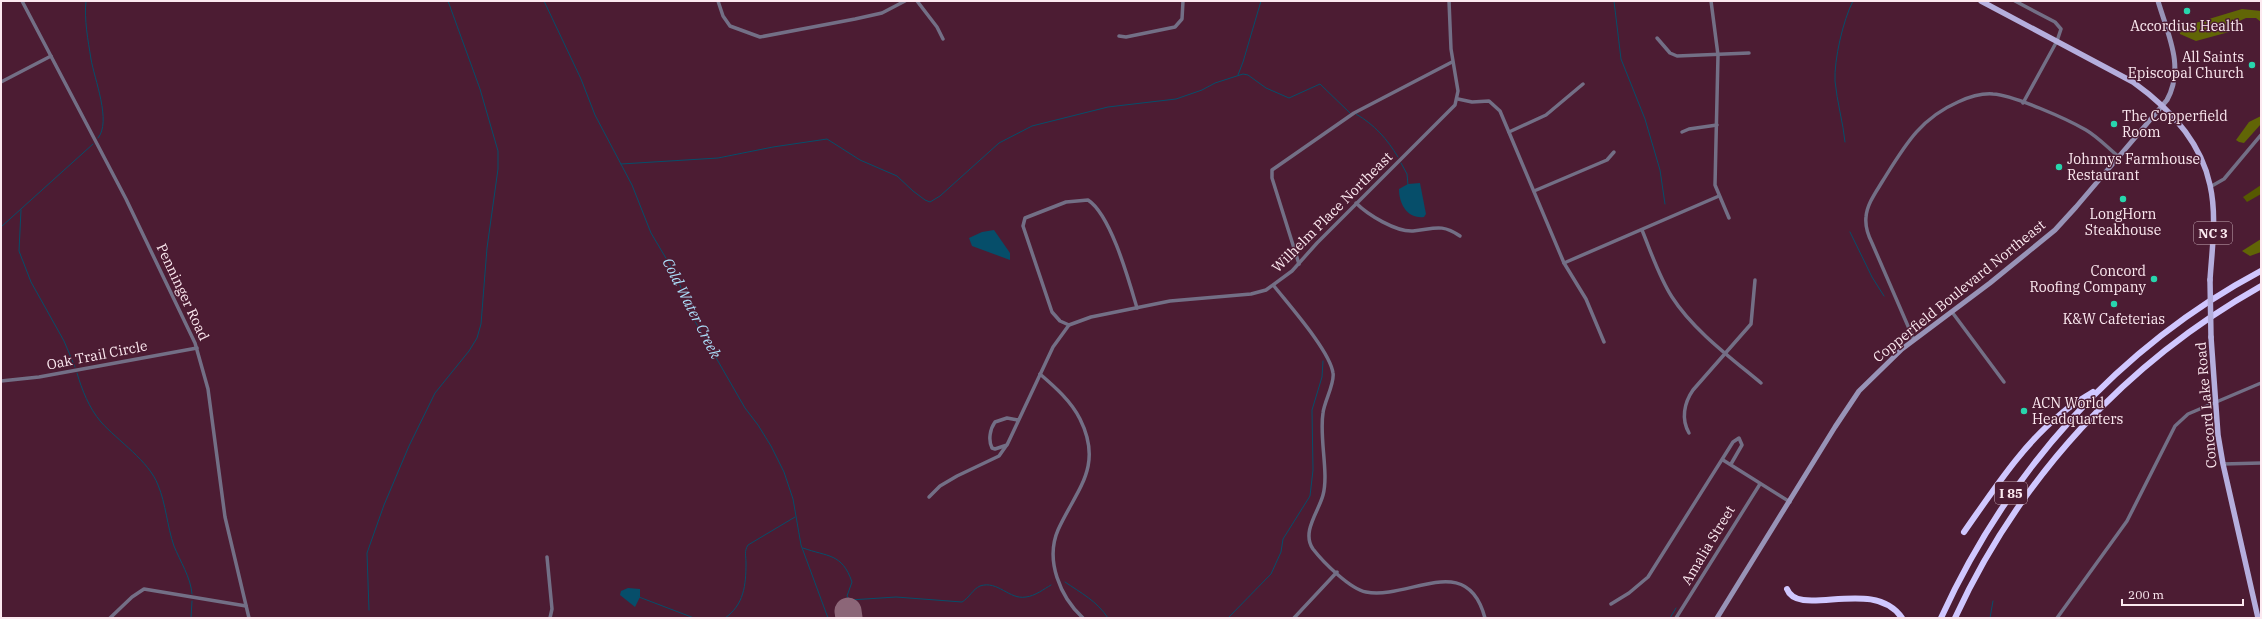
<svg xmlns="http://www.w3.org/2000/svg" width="2262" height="619" font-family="'IBM Plex Serif',serif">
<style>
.green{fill:#565901}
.forest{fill:#616506}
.water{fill:#064e6a}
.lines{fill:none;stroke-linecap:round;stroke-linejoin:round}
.stream{stroke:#064e6a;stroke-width:1}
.runway{stroke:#8c6678;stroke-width:27}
.minor{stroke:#736f86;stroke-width:3.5}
.secondary{stroke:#9893b7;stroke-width:5}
.primary{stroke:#b5aedd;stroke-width:5.5}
.motorway{stroke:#d0c7ff;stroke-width:6}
.primary-bridge{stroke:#b5aedd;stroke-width:5.5}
.poi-dot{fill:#28d5ad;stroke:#4c1c33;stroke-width:1.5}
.labels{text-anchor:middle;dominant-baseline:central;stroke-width:3;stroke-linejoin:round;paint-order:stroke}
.shield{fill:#4c1c33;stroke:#c7acb7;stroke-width:1}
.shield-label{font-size:13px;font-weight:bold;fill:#fce9f0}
.poi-label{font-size:14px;fill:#fce9f0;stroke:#4c1c33}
.street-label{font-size:14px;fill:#fce9f0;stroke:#4c1c33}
.water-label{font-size:15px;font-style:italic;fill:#acdefa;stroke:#4c1c33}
</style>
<rect width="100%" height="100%" fill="#4c1c33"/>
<!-- green -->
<path class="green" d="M2261,185V194L2247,202L2243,197Z"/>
<!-- forest -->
<g class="forest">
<path d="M2242,9L2261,11V22L2256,18H2246L2237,22L2229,32L2196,41L2180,34L2179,28Z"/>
<path d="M2261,116V124L2244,143L2239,142L2236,140L2249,122Z"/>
<path d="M2261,239V252L2250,256L2242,251Z"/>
</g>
<!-- water -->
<g class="water">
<path d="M1420,183L1426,214L1424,217C1407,219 1399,204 1399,189L1408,184Z"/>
<path d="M994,230L1010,253V260L972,246L969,238L982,232Z"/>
<path d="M628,588L640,589V597L635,607L620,595L621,591Z"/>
</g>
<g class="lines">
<!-- stream -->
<g class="stream">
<path d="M86,1C84,20 88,40 91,59C94,78 112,122 98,138"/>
<path d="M544,1L581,79L595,115L632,185L651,233L676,275L692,316L745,408L758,425L771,446L784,472L793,499L801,545L828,618"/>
<path d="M1614,1L1621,59L1645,119L1660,170L1665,204"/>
<path d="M1238,75L1243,62L1261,1"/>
<path d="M1356,114C1375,125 1387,139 1398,157"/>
<path d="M1845,142C1843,122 1837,102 1835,81C1834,60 1843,20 1853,1"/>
<path d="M1401,163L1407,174L1408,185"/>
<path d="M621,164L718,158L773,147L827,139L860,160L897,176L913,191L925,200L930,202L940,196L999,143L1032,126L1108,107L1176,99L1202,90L1215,83L1243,74L1248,75L1266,88L1289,98L1320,84L1350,113"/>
<path d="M21,210L19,251L31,282L64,341L75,367"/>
<path d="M1,227L93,144"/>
<path d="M1850,232L1872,277L1884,296"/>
<path d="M77,373C82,390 89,408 101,422C118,441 149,461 158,485C166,504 167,526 174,546C180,561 191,578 192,594"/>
<path d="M803,548C828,557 842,553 852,582L847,596L850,600L896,597L962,602C969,598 973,589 980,586C998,580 1009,600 1026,597C1035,596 1044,589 1051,585"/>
<path d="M1065,582C1081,593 1097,601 1108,618"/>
<path d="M639,597L694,618"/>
<path d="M369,610L367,553L384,505L409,446L435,393L469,351L477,338L481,324L487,248L498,169V151L480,89L448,1"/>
<path d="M191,618L192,601"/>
<path d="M725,618C744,605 746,585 746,563C746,556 744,551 748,545L795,517"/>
<path d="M1228,618L1271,574L1281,552L1283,539L1310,496L1313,470L1312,410L1322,377L1323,361"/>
<path d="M1670,618L1676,608"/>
<path d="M1990,618L1993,601"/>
</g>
<!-- runway -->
<path class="runway" d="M848,611L849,618"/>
<!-- minor -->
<g class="minor">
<path d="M22,1L126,199L195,343L208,389L225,517L249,618"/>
<path d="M718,1L723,16L730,26L760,37L855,19L882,13L905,1"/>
<path d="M917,1L937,27L943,39"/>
<path d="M1711,1L1718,55L1715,185L1729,218"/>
<path d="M2015,1L2055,22L2061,29L2057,41L2023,103"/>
<path d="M1119,36L1126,37L1175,27L1182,19L1183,1"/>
<path d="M1657,38L1670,53L1677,56L1749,53"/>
<path d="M1,82L51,56"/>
<path d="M1458,99L1472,102L1489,101L1500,111L1564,263L1586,299L1604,342"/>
<path d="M1509,132L1546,115L1583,84"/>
<path d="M1682,132L1689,129L1717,125"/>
<path d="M2210,187L2224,179L2261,135"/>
<path d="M1534,191L1607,160L1614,152"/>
<path d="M1356,203C1368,215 1396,232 1413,231C1434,229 1441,223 1460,236"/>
<path d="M1642,230C1651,252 1659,277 1672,297C1693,330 1731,358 1761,383"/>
<path d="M1564,263L1719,196"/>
<path d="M1299,264L1272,178V170L1354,113L1452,62"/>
<path d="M1274,286C1289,305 1330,351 1333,373C1335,383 1324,402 1323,413C1319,438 1329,473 1323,495C1319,511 1301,532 1313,549C1323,562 1350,589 1366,592C1410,600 1467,550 1485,618"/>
<path d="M1952,312L2004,382"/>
<path d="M1069,325L1060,321L1052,312L1023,226L1025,218L1066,202L1088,200C1111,215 1129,281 1137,308"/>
<path d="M1914,340L1872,243C1868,235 1865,226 1866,217C1867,204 1876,192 1882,182C1904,147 1919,119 1958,102C1969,97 1980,93 1993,94C2013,95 2067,119 2086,130C2098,137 2108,148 2119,157"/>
<path d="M1040,374C1055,387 1071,401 1080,419C1104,467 1076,490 1058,530C1045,560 1060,597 1083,618"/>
<path d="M1,381L39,377L197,348"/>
<path d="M1018,420L1007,418L995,422C990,429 988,440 992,448L995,449L1007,445L1053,347L1069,325L1091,317L1170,301L1251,294L1266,290L1292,271L1317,243L1455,105L1458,91L1451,49L1449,1"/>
<path d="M1689,433C1681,419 1684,403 1693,390L1751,324L1755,280"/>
<path d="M1723,460L1790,502"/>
<path d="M2223,464L2261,463"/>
<path d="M929,497L940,486L957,476L999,456L1006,446"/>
<path d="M547,557L552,609L550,618"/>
<path d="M1611,604L1629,593L1648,577L1733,442L1739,438L1742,445L1731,464"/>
<path d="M110,618L132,597L144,589L246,606"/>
<path d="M1294,618L1337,572"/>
<path d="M1676,618L1760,484"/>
<path d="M2057,618L2127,521L2175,426L2188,414L2261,383"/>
</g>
<!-- secondary -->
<path class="secondary" d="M1717,618L1835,427L1859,391L1902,349L1990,283L2055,230L2076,207L2167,100C2185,67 2168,35 2158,1"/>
<!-- primary -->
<g class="primary">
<path d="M1981,1L2133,82C2168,107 2201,142 2210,185C2217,216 2212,249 2210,280"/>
<path d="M2211,337L2218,435L2223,464L2258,618"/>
</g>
<!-- motorway -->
<g class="motorway">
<path d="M1964,532C1993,491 2022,445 2062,413C2071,405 2082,399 2093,392"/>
<path d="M1787,589C1798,619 1874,576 1902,618"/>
<path d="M1941,618C2008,471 2118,347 2261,271"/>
<path d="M1955,618C2020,477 2126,362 2261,286"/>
</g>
<!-- primary-bridge -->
<path class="primary-bridge" d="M2210,280L2211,337"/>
</g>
<!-- markers -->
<g class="poi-dot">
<circle cx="2187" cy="11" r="4"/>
<circle cx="2252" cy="65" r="4"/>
<circle cx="2114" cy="124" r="4"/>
<circle cx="2059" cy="167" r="4"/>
<circle cx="2123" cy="199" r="4"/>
<circle cx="2154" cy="279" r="4"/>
<circle cx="2114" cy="304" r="4"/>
<circle cx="2024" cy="411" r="4"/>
</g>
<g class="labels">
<!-- shield labels -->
<g class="shield">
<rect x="2194" y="222" width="38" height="22" rx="3"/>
<rect x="1995" y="482" width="32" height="22" rx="3"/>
</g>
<g class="shield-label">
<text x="2213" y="233">NC 3</text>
<text x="2011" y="493">I 85</text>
</g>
<!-- poi labels -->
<g class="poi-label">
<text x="2187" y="26">Accordius Health</text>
<text x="2244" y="57" text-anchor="end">All Saints<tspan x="2244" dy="16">Episcopal Church</tspan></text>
<text x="2122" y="116" text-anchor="start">The Copperfield<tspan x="2122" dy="16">Room</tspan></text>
<text x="2067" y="159" text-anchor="start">Johnnys Farmhouse<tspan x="2067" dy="16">Restaurant</tspan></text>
<text x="2123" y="214">LongHorn<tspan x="2123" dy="16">Steakhouse</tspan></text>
<text x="2146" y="271" text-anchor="end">Concord<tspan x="2146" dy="16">Roofing Company</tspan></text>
<text x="2114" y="319">K&amp;W Cafeterias</text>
<text x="2032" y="403" text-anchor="start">ACN World<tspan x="2032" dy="16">Headquarters</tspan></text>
</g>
<!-- street labels -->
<g class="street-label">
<text transform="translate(1332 212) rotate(-45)">Wilhelm Place Northeast</text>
<text transform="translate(1959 291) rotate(-39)">Copperfield Boulevard Northeast</text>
<text transform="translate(183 292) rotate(65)">Penninger Road</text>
<text transform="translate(97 355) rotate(-11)">Oak Trail Circle</text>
<text transform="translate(2206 405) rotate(-95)">Concord Lake Road</text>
<text transform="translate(1708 545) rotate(-59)">Amalia Street</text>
</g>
<!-- water labels -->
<g class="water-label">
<text transform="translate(692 308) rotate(63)">Cold Water Creek</text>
</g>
</g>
<!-- border -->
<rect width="2262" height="619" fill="none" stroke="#fce9f0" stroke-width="4"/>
<!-- scale -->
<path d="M2122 599v6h121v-6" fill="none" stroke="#fce9f0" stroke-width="2"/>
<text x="2128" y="599" font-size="12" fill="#fce9f0" stroke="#4c1c33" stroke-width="3" paint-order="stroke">200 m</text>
</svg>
